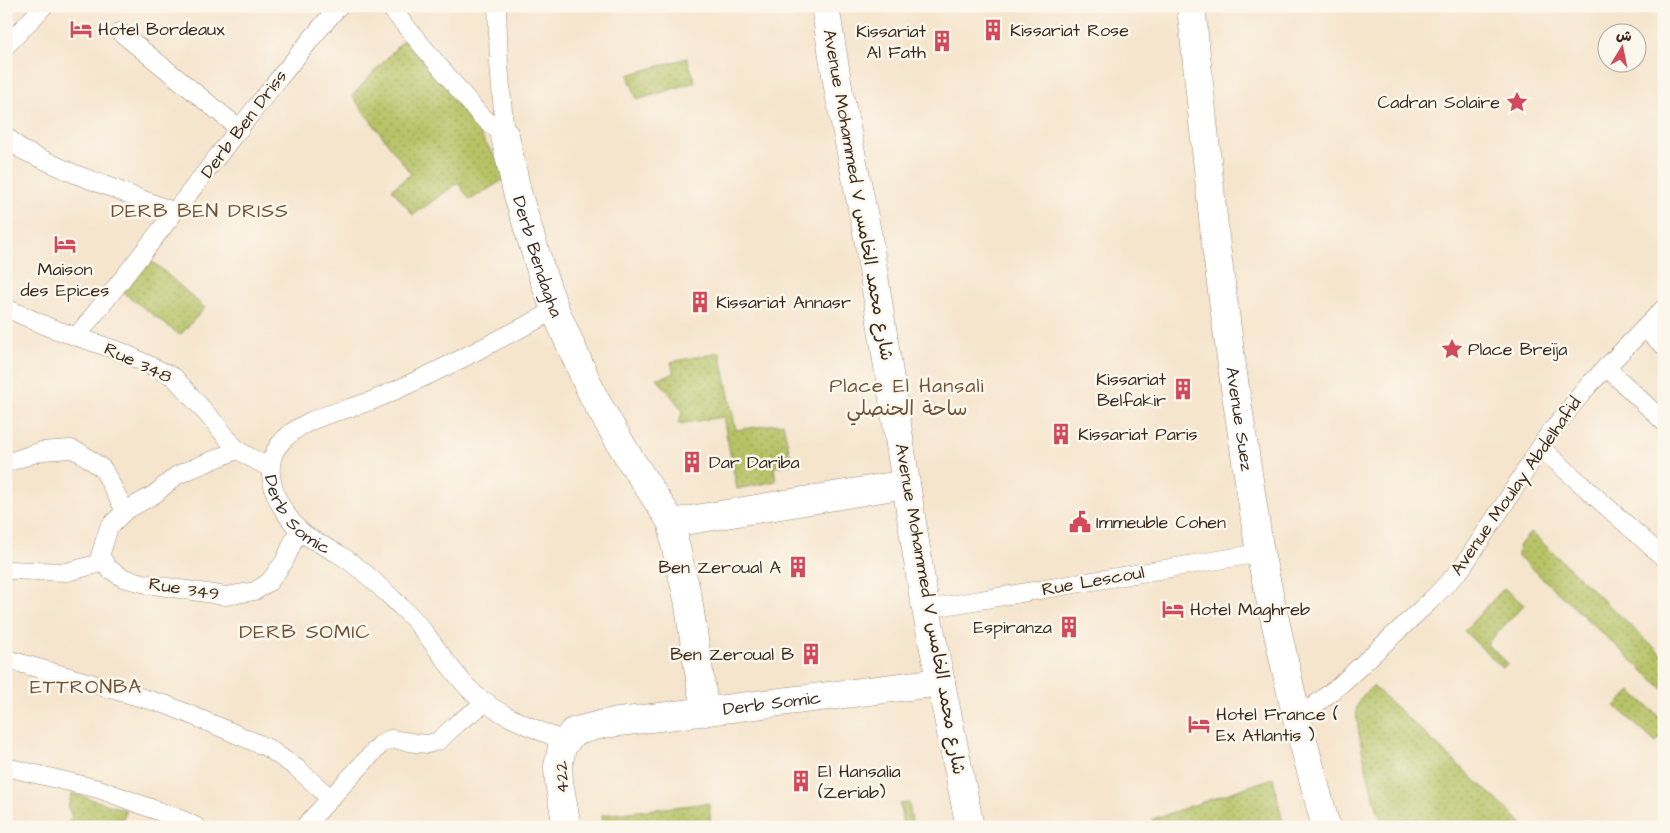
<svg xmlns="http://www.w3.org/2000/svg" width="1670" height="833" font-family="'Architects Daughter','Playpen Sans Arabic',sans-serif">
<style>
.grass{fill:url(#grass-dots);stroke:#787642}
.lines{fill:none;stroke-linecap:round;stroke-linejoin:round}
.lane-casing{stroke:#988876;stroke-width:19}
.street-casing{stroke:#988876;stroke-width:29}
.secondary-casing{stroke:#988876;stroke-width:29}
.lane{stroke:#fff;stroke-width:18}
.street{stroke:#fff;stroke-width:28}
.secondary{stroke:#fff;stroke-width:28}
.labels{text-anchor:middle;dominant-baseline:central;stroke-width:5;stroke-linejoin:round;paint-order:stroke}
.poi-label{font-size:18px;fill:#3b2a1e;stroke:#fbf7ec;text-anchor:start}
.street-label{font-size:18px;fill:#3b2a1e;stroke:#fbf7ec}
.quarter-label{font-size:20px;letter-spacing:1px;fill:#705337;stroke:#fbf7ec}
</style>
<defs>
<pattern id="grass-dots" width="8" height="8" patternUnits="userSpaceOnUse" patternTransform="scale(1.25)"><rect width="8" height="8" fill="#b6c366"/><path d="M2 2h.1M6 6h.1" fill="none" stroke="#959f53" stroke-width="1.8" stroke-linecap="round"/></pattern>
</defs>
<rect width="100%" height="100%" fill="#fbf7ec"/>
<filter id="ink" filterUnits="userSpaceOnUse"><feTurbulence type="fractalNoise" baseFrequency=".02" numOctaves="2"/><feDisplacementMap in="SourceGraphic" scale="10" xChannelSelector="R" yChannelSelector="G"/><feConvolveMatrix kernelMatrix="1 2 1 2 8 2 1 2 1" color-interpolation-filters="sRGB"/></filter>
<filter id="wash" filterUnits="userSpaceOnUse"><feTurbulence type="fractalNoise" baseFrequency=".0096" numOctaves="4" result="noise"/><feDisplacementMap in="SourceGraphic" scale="20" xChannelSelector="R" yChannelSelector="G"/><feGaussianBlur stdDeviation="1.12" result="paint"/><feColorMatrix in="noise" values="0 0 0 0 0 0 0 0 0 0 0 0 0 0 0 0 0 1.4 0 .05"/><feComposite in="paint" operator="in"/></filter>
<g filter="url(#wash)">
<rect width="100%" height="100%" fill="#f6e5cd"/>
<!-- grass -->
<g class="grass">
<path d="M408,35L461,105L508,177L470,200L458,183L413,215L392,189L411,174L352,96Z"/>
<path d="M687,58L695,82L637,100L628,75Z"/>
<path d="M148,262L156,264L205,308L180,335L121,291L143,263Z"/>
<path d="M720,352L736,430L783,423L792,464L774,467L776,481L737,489L723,417L678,424L683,411L657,378L674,374L671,362Z"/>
<path d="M1531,532L1664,657V690L1518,556C1517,545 1524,540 1531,532Z"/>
<path d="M1504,588L1524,605L1487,644L1508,663L1503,668L1464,631Z"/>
<path d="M1373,686L1526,827H1384C1376,813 1353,721 1357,707C1359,698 1366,692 1373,686Z"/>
<path d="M1631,691L1664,721V735L1656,743L1615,706Z"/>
<path d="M1273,778L1284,827H1154L1153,819Z"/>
<path d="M72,793L126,810L120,827H64L63,826L72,818L68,807Z"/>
<path d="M709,803L711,827H603L602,815Z"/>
<path d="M909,803L913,827H903L900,804Z"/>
</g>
</g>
<g filter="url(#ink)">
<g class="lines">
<!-- lane casing -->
<g class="lane-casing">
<g id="lane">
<path d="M389,6L480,115L505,136"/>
<path d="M497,6L499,64L505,136"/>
<path d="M120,32L240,129"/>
<path d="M6,46L44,6"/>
<path d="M6,136L22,150L75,174L175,212"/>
<path d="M6,308L51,328L122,352L174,377L214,422L237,450L270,468"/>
<path id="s1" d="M555,310C534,322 513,332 492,343C454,363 415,382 376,399C342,413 303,415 279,445C263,465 273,496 287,515C303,539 317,541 340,555C360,567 378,585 395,601C404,610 414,618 421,628C439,650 457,680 479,698C504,718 537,729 566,742"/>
<path d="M1644,329L1664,346"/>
<path d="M76,337C165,228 247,113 339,6"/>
<path d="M1606,367L1664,422"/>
<path d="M1541,448L1664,558"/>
<path d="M237,450L177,475L155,494L125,511L109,527L100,556L108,568L123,578L147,584L226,596L255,591L269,582L284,562L298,531"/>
<path d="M6,463L42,451L71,449L81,453L103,469L125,511"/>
<path d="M6,570L67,572L104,562"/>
<path d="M926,609L1260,553"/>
<path d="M6,659L167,705L222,728L268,748L298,769L330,798"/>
<path d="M1297,719L1340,685L1430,601L1461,569L1505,503L1548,435L1588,386L1664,308"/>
<path d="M6,767L99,789L185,821L197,827"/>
<path d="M304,827L380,745L391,739L416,743L428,744L438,741L459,722L487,702"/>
</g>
</g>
<!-- street casing -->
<g class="street-casing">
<g id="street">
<path id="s2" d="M1191,6L1216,246L1234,381L1260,553L1297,719L1326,827"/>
<path id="s3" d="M505,136L517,192L542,274L555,310L594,398L628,456L672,523"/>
<path d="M705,712L688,599L675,544L672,523L906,484"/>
<path id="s4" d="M567,827L559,782L558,767L562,747L573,732L603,724L941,682"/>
</g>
</g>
<!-- secondary casing -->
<g class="secondary-casing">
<path id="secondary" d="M825,6L839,93L868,237L923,594L970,827"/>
</g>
<!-- lane -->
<use href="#lane" class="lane"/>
<!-- street -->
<use href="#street" class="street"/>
<!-- secondary -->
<use href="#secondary" class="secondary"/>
</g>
</g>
<!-- icons -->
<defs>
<g id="hotel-bare" transform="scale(1.725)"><path d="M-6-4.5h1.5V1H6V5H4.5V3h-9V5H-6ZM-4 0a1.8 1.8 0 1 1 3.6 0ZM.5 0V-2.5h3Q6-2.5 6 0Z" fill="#d1495b" stroke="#fbf7ec" stroke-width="2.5" paint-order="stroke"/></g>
<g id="building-bare" transform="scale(1.725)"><path d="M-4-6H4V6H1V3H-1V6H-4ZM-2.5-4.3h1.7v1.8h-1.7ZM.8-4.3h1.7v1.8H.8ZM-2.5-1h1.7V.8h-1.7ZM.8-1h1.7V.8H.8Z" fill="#d1495b" stroke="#fbf7ec" stroke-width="2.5" paint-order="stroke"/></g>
<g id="sight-bare" transform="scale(1.725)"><path d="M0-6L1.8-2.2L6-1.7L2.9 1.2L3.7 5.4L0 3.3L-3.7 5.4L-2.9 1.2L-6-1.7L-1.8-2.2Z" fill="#d1495b" stroke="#fbf7ec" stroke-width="2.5" paint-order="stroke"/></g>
<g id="civic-bare" transform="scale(1.725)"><path d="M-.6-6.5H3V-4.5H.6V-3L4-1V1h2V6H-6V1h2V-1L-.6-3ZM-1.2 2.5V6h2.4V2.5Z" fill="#d1495b" stroke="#fbf7ec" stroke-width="2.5" paint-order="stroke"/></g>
</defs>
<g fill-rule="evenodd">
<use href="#hotel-bare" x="81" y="29"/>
<use href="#building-bare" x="993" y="30"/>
<use href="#building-bare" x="942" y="41"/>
<use href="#sight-bare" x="1517" y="102"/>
<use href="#hotel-bare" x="65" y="244"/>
<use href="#building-bare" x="700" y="302"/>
<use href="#sight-bare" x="1452" y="349"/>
<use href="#building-bare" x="1183" y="389"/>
<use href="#building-bare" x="1061" y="434"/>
<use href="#building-bare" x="692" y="462"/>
<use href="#civic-bare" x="1080" y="522"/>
<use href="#building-bare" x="798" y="567"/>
<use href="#hotel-bare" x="1173" y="609"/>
<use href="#building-bare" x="1069" y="627"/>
<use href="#building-bare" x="811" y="654"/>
<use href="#hotel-bare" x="1199" y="724"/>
<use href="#building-bare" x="801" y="781"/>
</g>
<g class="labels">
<!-- poi labels -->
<g class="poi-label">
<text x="98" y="29">Hotel Bordeaux</text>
<text x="1010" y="30">Kissariat Rose</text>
<text x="926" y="31" text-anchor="end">Kissariat<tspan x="926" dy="21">Al Fath</tspan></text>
<text x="1500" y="102" text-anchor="end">Cadran Solaire</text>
<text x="65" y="269" text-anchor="middle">Maison<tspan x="65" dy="21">des Epices</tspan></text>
<text x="716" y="302">Kissariat Annasr</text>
<text x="1468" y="349">Place Breïja</text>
<text x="1166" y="379" text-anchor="end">Kissariat<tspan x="1166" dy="21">Belfakir</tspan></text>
<text x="1078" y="434">Kissariat Paris</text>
<text x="709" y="462">Dar Dariba</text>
<text x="1096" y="522">Immeuble Cohen</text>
<text x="781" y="567" text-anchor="end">Ben Zeroual A</text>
<text x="1190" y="609">Hotel Maghreb</text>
<text x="1052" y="627" text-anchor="end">Espiranza</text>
<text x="794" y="654" text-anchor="end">Ben Zeroual B</text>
<text x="1216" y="714">Hotel France (<tspan x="1216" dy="21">Ex Atlantis )</tspan></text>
<text x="818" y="771">El Hansalia<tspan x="818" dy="21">(Zeriab)</tspan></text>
</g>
<!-- street labels -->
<g class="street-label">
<text transform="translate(244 124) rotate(-53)">Derb Ben Driss</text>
<text transform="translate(858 195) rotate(80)">Avenue Mohammed V شارع محمد الخامس</text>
<text stroke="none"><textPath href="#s3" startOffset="125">Derb Bendagha</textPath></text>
<text transform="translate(138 363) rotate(25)">Rue 348</text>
<text stroke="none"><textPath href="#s2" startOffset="416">Avenue Suez</textPath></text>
<text transform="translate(1516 486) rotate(-55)">Avenue Moulay Abdelhafid</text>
<text stroke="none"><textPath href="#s1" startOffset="390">Derb Somic</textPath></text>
<text transform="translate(1093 581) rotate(-10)">Rue Lescoul</text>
<text transform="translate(184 589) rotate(9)">Rue 349</text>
<text transform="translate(930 609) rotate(80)">Avenue Mohammed V شارع محمد الخامس</text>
<text stroke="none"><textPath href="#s4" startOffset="301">Derb Somic</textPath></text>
<text transform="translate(562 777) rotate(-92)">422</text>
</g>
<!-- quarter labels -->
<g class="quarter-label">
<text x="200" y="211">DERB BEN DRISS</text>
<text x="907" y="386">Place El Hansali<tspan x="907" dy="23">ساحة الحنصلي</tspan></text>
<text x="305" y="632">DERB SOMIC</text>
<text x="86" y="687">ETTRONBA</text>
</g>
</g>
<!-- margin -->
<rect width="1670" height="833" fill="none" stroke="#fbf7ec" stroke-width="25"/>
<!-- north arrow -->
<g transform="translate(1622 48) rotate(10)"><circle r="24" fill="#fbf7ec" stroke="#aea59a"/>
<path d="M0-4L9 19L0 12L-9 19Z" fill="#d1495b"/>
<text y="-8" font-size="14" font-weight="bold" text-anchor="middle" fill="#3b2a1e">ش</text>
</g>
</svg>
